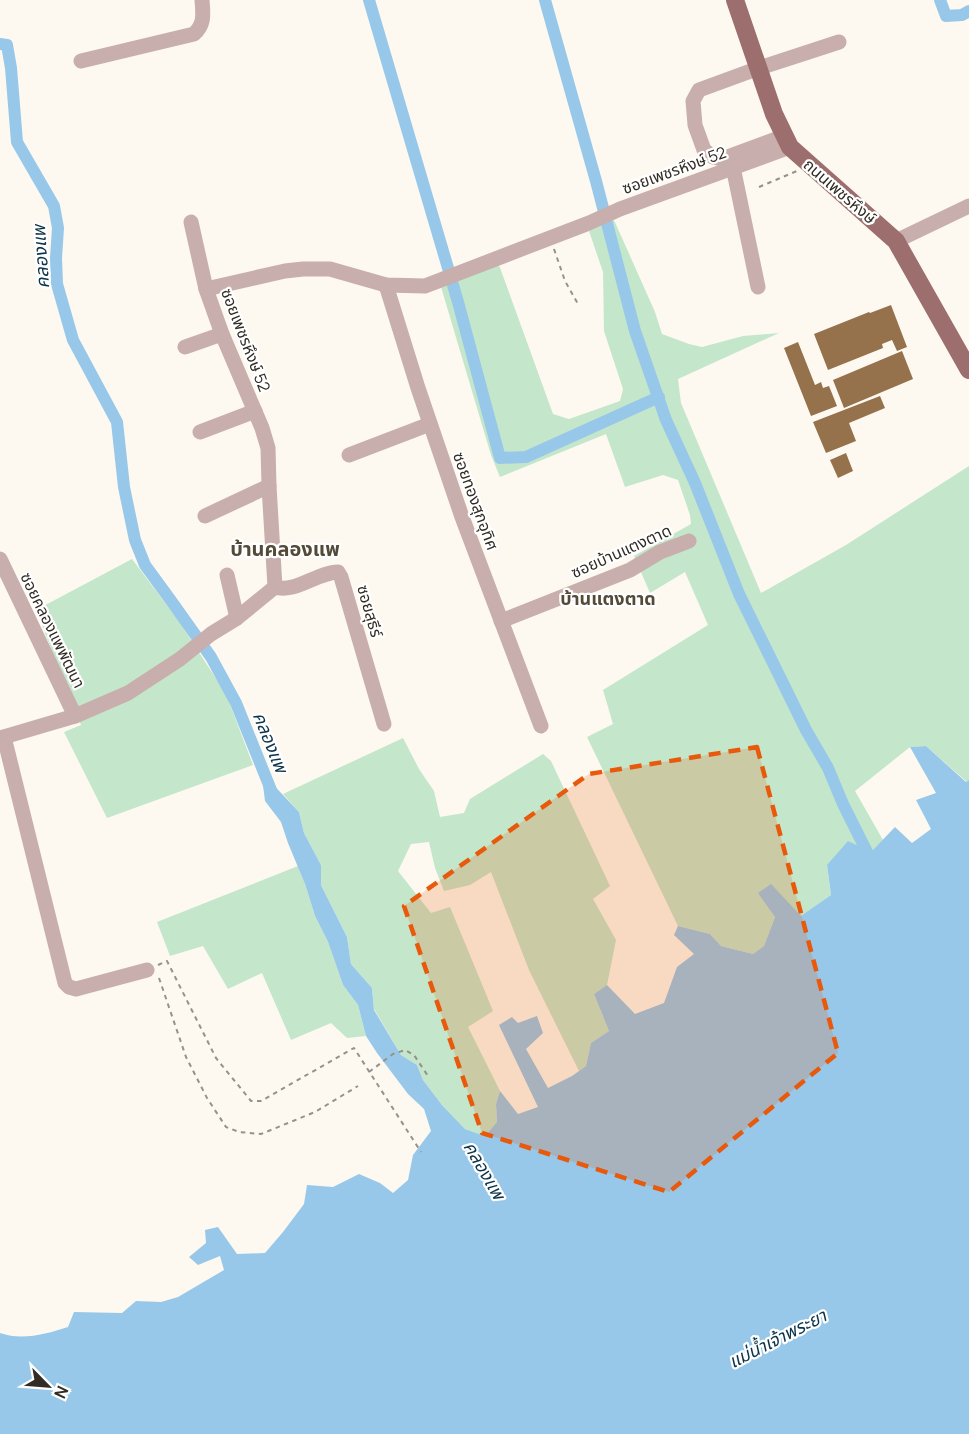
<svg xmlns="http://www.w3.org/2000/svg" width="969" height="1434" font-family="Manrope,'Noto Sans Thai',sans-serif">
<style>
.green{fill:#c4e6cb}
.water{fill:#98c8e9}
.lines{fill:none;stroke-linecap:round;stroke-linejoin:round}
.canal{stroke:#98c8e9;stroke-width:12}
.building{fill:#95714c}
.path{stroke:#969189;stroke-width:2;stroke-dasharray:4.5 4.5;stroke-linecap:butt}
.minor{stroke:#c8aeac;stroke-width:15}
.major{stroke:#9c6e6d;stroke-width:18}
.marked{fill:#e8590c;fill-opacity:0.2;stroke:#e8590c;stroke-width:4.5;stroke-dasharray:12 8;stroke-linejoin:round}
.labels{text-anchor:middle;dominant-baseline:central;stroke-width:4.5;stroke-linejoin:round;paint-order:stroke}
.street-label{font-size:16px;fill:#312c24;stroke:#fff}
.water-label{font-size:18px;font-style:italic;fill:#0c344a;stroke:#fff}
.neighbourhood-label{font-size:18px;font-weight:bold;fill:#534a38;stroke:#fff}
.quarter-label{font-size:20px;font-weight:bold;fill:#534a38;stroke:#fff}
</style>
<rect width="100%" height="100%" fill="#fdf9f0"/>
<!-- green -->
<g class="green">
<path d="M614,220L655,312L662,334L689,344L702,347L743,336L779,333L678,379L681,403L761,593L846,545L969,466V780L967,782L926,746L910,747L855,791L883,840L871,852L827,865L831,895L801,917L771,885L759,893L775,917L764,946L753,954L721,946L710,934L678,926L587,737L613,724L603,690L708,625L685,572L650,593L634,556L691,524L690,515L678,480L663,475L625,487L606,434L500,477L491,455L441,287L499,265L553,414L569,419L620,401L623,389L604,331L603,272L589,231Z"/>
<path d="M132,559L178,620L226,694L253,765L107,818L64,732L81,725L36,610Z"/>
<path d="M403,738L419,769L434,791L440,817L464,813L470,799L543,754L551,761L610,886L593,899L616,940L607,985L594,994L609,1031L591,1043L586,1066L579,1071L529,970L491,872L470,885L444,891L435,868L429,842L411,844L398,871L431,913L450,907L493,1011L468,1027L500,1091L496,1104L497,1122L485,1136L465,1129L442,1105L423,1080L417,1065L401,1055L374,1009L372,988L351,964L347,937L321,885V865L304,833L299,812L283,794Z"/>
<path d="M298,866L305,884L315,916L328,942L343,985L358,1005L366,1036L347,1038L331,1023L291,1040L262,973L228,989L203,946L170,956L157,922Z"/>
</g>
<!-- water -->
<path class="water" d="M926,746L966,782L969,780V1434H0V1333C22,1341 46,1334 68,1327L74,1312L122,1313L136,1301L161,1302L178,1297L224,1270L220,1256L198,1265L189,1257L206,1243L205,1230L218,1227L237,1254L265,1253L283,1232L304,1204L307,1185L333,1187L359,1174L380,1183L393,1193L408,1180L413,1155L431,1131L424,1109L408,1094L377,1053L366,1036L358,1005L343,985L328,942L315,916L305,884L288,843L281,822L265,801L263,785L266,777L299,812L304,833L321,865V885L347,937L351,964L372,988L374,1010L401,1055L417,1065L423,1080L442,1105L465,1129L485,1136L497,1122L496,1104L500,1091L518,1114L538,1107L499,1025L512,1017L518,1023L537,1016L543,1033L526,1049L548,1088L572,1076L586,1066L591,1043L609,1031L594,994L607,985L635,1014L664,1003L677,967L694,954L674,935L678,926L710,934L721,946L753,954L764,946L775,917L758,893L771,884L801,916L831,895L827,865L848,841L871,852L895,827L912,843L931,829L916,800L936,793L910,747Z"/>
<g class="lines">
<!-- canal -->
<g class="canal">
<path d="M369,0L458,302L500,458L526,457L659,397"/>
<path d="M545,0L596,181L635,331L666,420L695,483L739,594L806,730L828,768L843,804L872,862"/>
<path d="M940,0L946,16L962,15L969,11"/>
<path d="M0,44L7,45L11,68L17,142L54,206L58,228L56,258L57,284L73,340L117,422L124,487L135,540L145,565L172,602L211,657L236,703L271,790"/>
</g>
</g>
<!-- building -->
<g class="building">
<path d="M891,305L907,347L897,351L892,340L882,344L883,348L828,370L814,334L869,312L870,313Z"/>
<path d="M798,342L815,385L821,382L823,388L829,386L837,406L811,416L784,348Z"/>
<path d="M902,351L913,379L844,408L833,380Z"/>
<path d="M880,396L885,408L849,423L856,441L826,453L813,422Z"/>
<path d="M846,453L853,471L838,478L830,460Z"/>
</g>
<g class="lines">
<!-- path -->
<g class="path">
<path d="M759,187L797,171"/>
<path d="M554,249L565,281L578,304"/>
<path d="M158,965L167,961L216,1058L251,1101H261L354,1048L421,1152"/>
<path d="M159,978L186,1057L207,1098L226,1127L239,1132L261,1134L315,1112L358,1086"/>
<path d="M369,1072L393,1054L405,1050L414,1055L428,1076"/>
</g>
<!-- minor -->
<g class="minor">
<path d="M81,61L194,34C205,24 203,14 202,0"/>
<path d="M784,136L722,159L713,157L704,150L695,125L693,101L699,90L759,68L839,42"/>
<path d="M733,167L758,287"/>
<path d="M191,222L206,289"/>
<path d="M896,241L969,206"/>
<path d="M386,285L418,388L462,517L541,726"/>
<path d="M185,347L222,334"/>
<path d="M200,432L255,411"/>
<path d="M349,455L430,424"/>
<path d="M205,516L269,486"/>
<path d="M0,559L75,716"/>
<path d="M227,575L237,618"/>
<path d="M275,587C294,594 318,572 338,572L341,577L384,724"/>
<path d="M501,621L630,570L660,552L689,541"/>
<path d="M4,737L65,983L69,987L76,989L147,970"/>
<path d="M0,738L75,716L128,693L180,659L211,634L237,618L275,587L269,486L268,448L262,428L222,334L206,289L285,271L303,269H330L386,285L425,286L589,223L620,209L790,147"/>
</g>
<!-- major -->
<path class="major" d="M735,0L774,114L790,147L896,241L969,370"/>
</g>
<!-- marked area -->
<path class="marked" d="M757,747L838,1053L669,1192L482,1133L404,906L589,774Z"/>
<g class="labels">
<!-- street labels -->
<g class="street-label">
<text transform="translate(674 170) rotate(-20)">ซอยเพชรหึงษ์ 52</text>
<text transform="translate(840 191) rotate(41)">ถนนเพชรหึงษ์</text>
<text transform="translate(246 340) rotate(69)">ซอยเพชรหึงษ์ 52</text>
<text transform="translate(476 501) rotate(70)">ซอยทองสุกอุทิศ</text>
<text transform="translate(621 551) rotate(-24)">ซอยบ้านแตงตาด</text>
<text transform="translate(370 611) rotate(74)">ซอยสุธีร์</text>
<text transform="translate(53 630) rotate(64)">ซอยคลองแพพัฒนา</text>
</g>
<!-- water labels -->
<g class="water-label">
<text transform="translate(40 257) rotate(-94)">คลองแพ</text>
<text transform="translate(271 742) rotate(68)">คลองแพ</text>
<text transform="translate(485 1170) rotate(60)">คลองแพ</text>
<text transform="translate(777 1338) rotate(-27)">แม่น้ำเจ้าพระยา</text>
</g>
<!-- neighbourhood labels -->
<g class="neighbourhood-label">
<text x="608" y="598">บ้านแตงตาด</text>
</g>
<!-- quarter labels -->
<g class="quarter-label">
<text x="285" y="548">บ้านคลองแพ</text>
</g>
</g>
<!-- north arrow -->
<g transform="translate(48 1386) rotate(115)" stroke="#ffffff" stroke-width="4.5" paint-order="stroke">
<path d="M0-4.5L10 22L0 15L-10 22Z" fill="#312c24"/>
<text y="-9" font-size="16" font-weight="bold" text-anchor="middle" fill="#312c24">N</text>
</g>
</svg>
